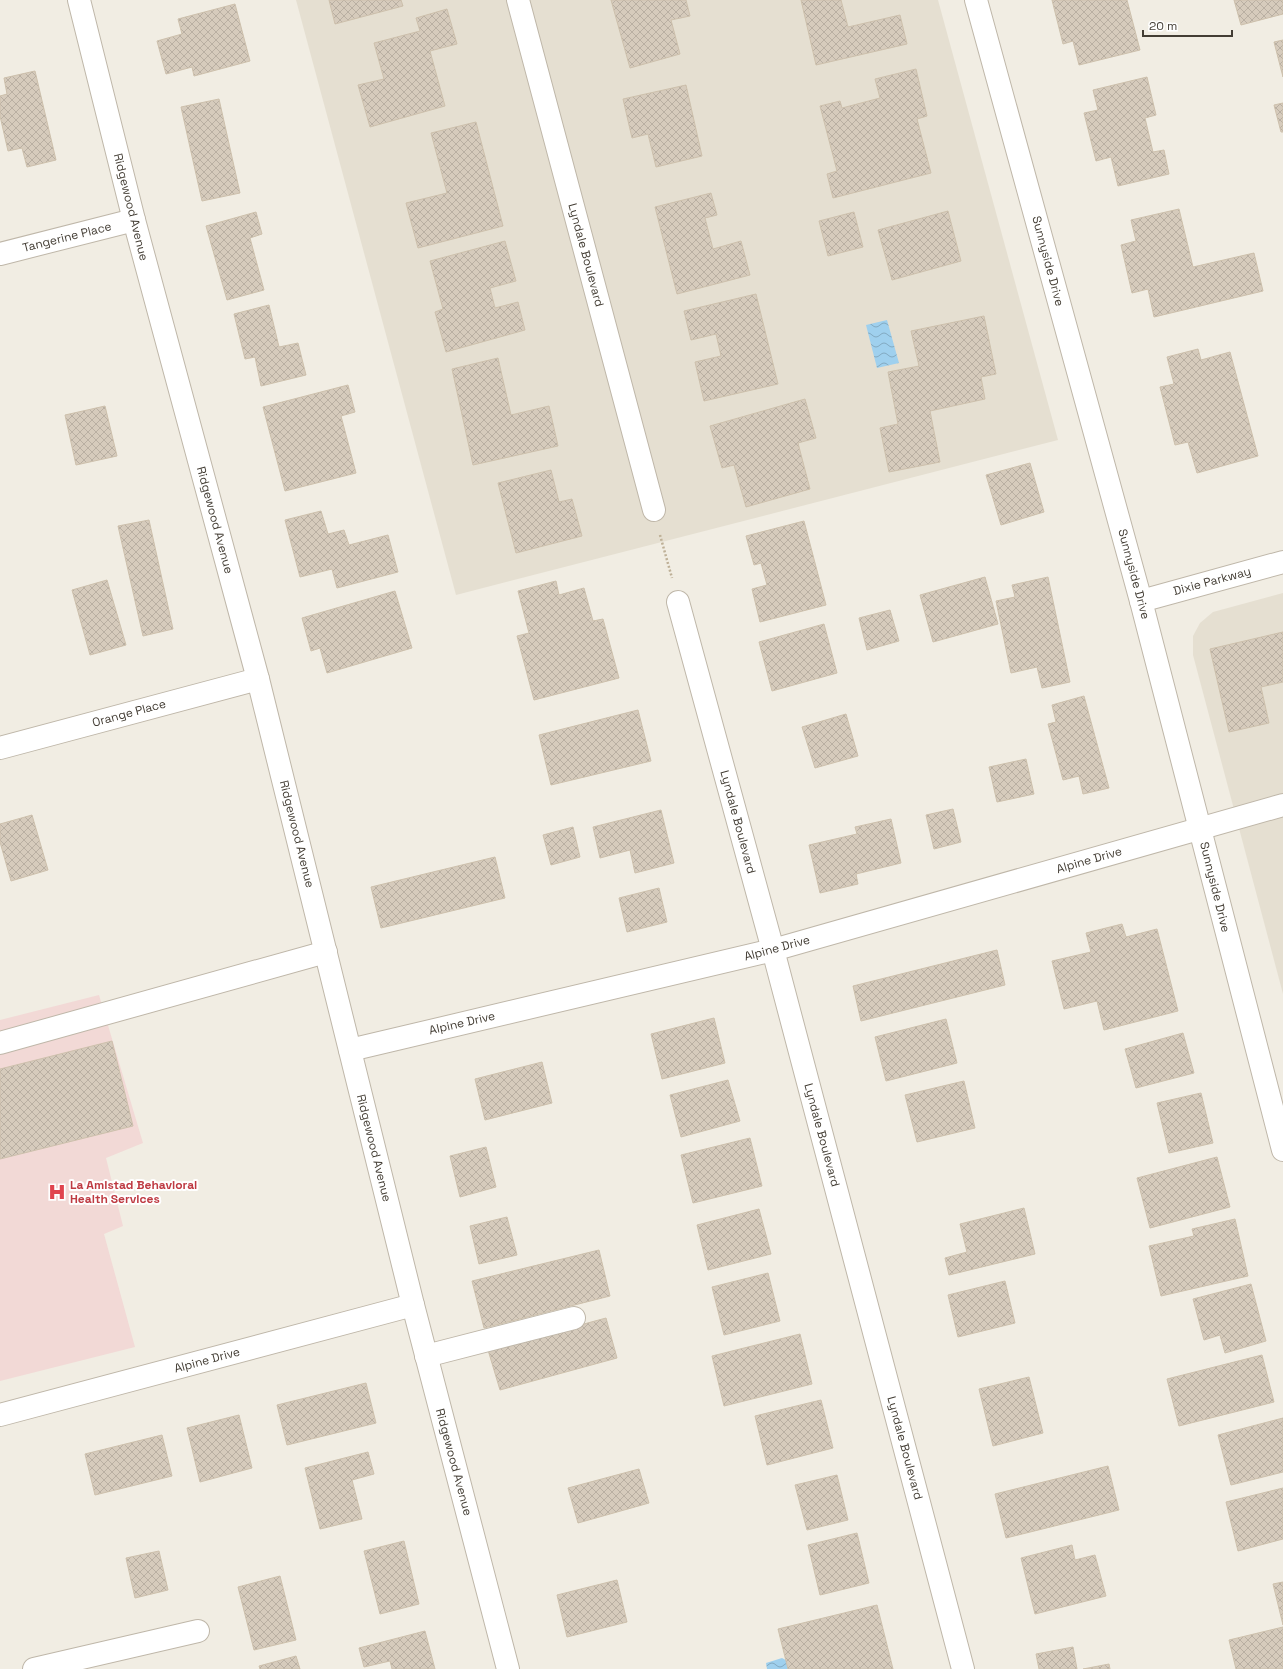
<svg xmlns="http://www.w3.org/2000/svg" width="1283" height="1669" font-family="'Space Grotesk',sans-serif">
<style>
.residential{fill:#e5dfd1}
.medical{fill:#f2d9d6}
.water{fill:url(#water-waves)}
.building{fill:url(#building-cross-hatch);stroke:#cdc0ac}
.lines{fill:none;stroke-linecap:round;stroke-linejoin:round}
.minor-casing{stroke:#bfb7a9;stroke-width:24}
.path{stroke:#beb097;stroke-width:2.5;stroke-dasharray:2 2;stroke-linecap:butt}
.minor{stroke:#fff;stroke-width:22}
.labels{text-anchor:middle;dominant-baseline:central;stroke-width:4;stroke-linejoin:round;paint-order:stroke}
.street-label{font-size:12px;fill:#433d34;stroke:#fff}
.health-label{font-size:12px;font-weight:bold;fill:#be3a42;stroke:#fff;text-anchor:start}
</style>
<defs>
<pattern id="water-waves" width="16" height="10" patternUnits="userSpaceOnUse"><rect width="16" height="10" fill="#9fd0ee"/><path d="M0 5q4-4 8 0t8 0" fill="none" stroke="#83aac2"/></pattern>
<pattern id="building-cross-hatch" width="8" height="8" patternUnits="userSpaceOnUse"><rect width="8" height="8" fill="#d6cbbc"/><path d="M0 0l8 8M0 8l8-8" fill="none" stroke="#b9afa2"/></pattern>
</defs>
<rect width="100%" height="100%" fill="#f1ede3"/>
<!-- residential -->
<g class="residential">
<path d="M296,0H938L1058,440L456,595Z"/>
<path d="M1283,593V994L1193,655V636L1200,623L1213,612Z"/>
</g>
<!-- medical -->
<path class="medical" d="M99,995L143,1143L106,1158L123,1226L104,1234L135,1347L0,1381V1020Z"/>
<!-- water -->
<g class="water">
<path d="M887,320L899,363L877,368L866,325Z"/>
<path d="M782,1658L795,1665L796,1669H767L766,1663Z"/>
</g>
<!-- building -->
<g class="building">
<path d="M329,0H401L403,6L335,24Z"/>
<path d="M611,0H686L690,16L671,20L680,54L630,68Z"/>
<path d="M801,0H841L848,27L900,15L907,44L816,65Z"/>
<path d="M1052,0H1127L1140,50L1079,65L1073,41L1063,44Z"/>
<path d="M1234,0H1283V14L1241,25Z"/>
<path d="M235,4L250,61L194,76L192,67L166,74L157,41L182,34L178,19Z"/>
<path d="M447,9L457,44L430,51L445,106L370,127L358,85L384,79L374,43L420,31L416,18Z"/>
<path d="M1283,40V77L1274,42Z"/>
<path d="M916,69L927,116L917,119L931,173L833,198L827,174L837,171L820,106L840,101L842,108L880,98L875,79Z"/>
<path d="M35,71L56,160L27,167L22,148L8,151L0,116V96L7,94L4,78Z"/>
<path d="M1147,77L1156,115L1145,118L1153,152L1164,150L1169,174L1118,186L1111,157L1096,161L1084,113L1098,110L1093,90Z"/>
<path d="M686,85L702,156L656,167L648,134L632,138L623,99Z"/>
<path d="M219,99L240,193L202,201L181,107Z"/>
<path d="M1283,103V132H1281L1274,105Z"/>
<path d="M476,122L503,226L418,248L406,203L447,193L431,133Z"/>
<path d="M711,193L717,215L705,218L713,249L741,241L750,275L677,294L655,207Z"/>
<path d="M1179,209L1193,267L1254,253L1263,291L1154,317L1148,289L1132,293L1121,245L1136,241L1131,220Z"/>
<path d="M948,211L961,261L892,280L878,230Z"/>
<path d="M256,212L262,234L250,238L264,290L227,300L206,226Z"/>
<path d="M854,212L863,247L828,256L819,221Z"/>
<path d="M505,241L516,281L490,288L495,308L518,302L525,330L446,352L435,312L443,309L430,261Z"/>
<path d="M756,294L778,384L704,401L695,362L721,356L716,334L691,340L684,311Z"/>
<path d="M269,305L279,347L298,343L306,375L261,386L255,357L245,359L234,314Z"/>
<path d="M984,316L996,374L981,377L985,399L930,411L940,462L889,472L880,428L898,424L888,372L919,366L911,331Z"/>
<path d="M1198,349L1201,360L1230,352L1258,456L1197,473L1188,442L1175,445L1160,387L1174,384L1167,357Z"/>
<path d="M498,358L511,415L549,406L558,446L473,465L452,369Z"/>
<path d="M348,385L355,412L341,416L356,473L285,491L263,407Z"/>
<path d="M805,399L816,438L798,443L810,489L746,507L734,465L722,468L710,426Z"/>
<path d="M105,406L117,456L76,465L65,415Z"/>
<path d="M1030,463L1044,512L1001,525L986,475Z"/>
<path d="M551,470L559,502L572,499L582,536L516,553L498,483Z"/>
<path d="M321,511L328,534L344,530L349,545L388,535L398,572L337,588L332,569L300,577L285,520Z"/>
<path d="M149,520L173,629L143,636L118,526Z"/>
<path d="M804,521L826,605L760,622L752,589L767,585L761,563L754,565L746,536Z"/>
<path d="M985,577L998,624L933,642L920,595Z"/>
<path d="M1048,577L1070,682L1042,688L1037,667L1011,673L996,601L1015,597L1012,585Z"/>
<path d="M107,580L126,645L90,655L72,590Z"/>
<path d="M556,581L559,595L584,588L593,621L603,619L619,678L534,700L517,636L529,633L518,591Z"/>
<path d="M395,591L412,648L327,673L320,648L311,651L302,618Z"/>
<path d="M890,610L899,641L867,650L859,618Z"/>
<path d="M824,624L837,673L772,691L759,642Z"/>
<path d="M1283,632V682L1261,687L1269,723L1229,732L1210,649Z"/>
<path d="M1084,696L1109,788L1083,794L1079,776L1063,780L1048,724L1056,722L1052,705Z"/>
<path d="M638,710L651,761L551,785L539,735Z"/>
<path d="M846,714L858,756L815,768L802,727Z"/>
<path d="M1026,759L1034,794L997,802L989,767Z"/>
<path d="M953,809L961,842L934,849L926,815Z"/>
<path d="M661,810L674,863L635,873L630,850L600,858L593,827Z"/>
<path d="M32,815L48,870L11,881L0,842V824Z"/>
<path d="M891,819L901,863L856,874L858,884L820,893L809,845L857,834L855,827Z"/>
<path d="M573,827L580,857L551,865L543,835Z"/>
<path d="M495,857L505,898L381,928L371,887Z"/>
<path d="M659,888L667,922L627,932L619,898Z"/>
<path d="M1122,924L1126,937L1157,929L1178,1011L1104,1030L1097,1001L1064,1009L1052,961L1091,952L1086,933Z"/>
<path d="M997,950L1005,985L861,1021L853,986Z"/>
<path d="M714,1018L725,1063L662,1079L651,1034Z"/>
<path d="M946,1019L957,1063L886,1081L875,1037Z"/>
<path d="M1183,1033L1194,1073L1136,1088L1125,1049Z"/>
<path d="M112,1041L133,1126L0,1159V1069Z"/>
<path d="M542,1062L552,1103L485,1120L475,1079Z"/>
<path d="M728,1080L740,1121L681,1137L670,1095Z"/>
<path d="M964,1081L975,1128L917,1142L905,1095Z"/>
<path d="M1201,1093L1213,1143L1169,1153L1157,1103Z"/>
<path d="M750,1138L762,1186L693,1203L681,1155Z"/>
<path d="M486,1147L496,1187L460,1197L450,1156Z"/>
<path d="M1217,1157L1230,1207L1150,1228L1137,1178Z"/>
<path d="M1024,1208L1035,1254L949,1275L945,1258L967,1252L960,1224Z"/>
<path d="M759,1209L771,1254L708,1270L697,1225Z"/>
<path d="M507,1217L517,1255L479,1264L470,1226Z"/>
<path d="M1235,1219L1248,1276L1161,1296L1149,1246L1194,1236L1192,1229Z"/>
<path d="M599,1250L610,1296L484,1328L472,1281Z"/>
<path d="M768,1273L780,1321L724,1335L712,1287Z"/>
<path d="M1005,1281L1015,1323L958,1337L948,1295Z"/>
<path d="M1251,1284L1266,1341L1225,1353L1220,1335L1204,1340L1193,1299Z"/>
<path d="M606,1318L617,1358L500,1390L488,1350Z"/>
<path d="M800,1334L812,1384L724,1406L712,1356Z"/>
<path d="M1262,1355L1274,1402L1179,1426L1167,1379Z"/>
<path d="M1029,1377L1043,1433L993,1446L979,1389Z"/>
<path d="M366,1383L376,1423L287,1445L277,1405Z"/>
<path d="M821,1400L833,1448L767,1465L755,1416Z"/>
<path d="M239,1415L252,1468L200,1482L187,1428Z"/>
<path d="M1283,1418V1472L1231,1485L1218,1435Z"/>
<path d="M162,1435L172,1476L95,1495L85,1454Z"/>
<path d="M368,1452L374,1474L352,1480L362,1519L320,1529L305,1468Z"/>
<path d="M1108,1466L1119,1510L1006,1538L995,1494Z"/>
<path d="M639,1469L649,1503L578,1523L568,1488Z"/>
<path d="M837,1475L848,1520L807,1530L795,1485Z"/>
<path d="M1283,1488V1539L1238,1551L1226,1502Z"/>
<path d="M857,1533L869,1583L820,1595L808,1545Z"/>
<path d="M404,1541L419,1604L380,1614L364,1551Z"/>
<path d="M1072,1545L1075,1560L1095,1555L1106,1596L1035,1614L1021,1558Z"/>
<path d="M159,1551L168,1590L135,1598L126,1558Z"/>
<path d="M280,1576L296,1640L254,1650L238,1587Z"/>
<path d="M617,1580L627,1622L567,1637L557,1595Z"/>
<path d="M1283,1582V1625L1273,1584Z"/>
<path d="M877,1605L893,1669H788L778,1629Z"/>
<path d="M1283,1627V1669H1236L1229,1640Z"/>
<path d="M425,1631L435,1669H392L390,1661L364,1667L359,1648Z"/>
<path d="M1073,1647L1077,1669H1039L1036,1654Z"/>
<path d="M296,1656L300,1669H260L259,1666Z"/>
<path d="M1109,1664L1110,1669H1083Z"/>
</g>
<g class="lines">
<!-- minor casing -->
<g class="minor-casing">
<g id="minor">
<path d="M79,0L134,220L258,679L413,1305L508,1669"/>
<path d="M518,0L654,510"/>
<path d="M976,0L1141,601L1283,1150"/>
<path d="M0,254L134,220"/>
<path d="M1141,601L1283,562"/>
<path d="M678,602L773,950L963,1669"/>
<path d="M0,748L258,679"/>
<path d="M0,1043L326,952"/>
<path d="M350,1050L773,950L1283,805"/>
<path d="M426,1356L574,1318"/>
<path d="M0,1415L413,1305"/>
<path d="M34,1669L198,1631"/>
</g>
</g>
<!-- path -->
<path class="path" d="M660,535L672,578"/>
<!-- minor -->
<use href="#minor" class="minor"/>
</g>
<!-- icons -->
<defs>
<g id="hospital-bare" transform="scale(1.38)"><path d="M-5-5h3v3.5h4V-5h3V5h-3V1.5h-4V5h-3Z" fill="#e0444e" stroke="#fff" stroke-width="2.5" paint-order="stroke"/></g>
</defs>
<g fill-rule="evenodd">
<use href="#hospital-bare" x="57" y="1192"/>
</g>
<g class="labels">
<!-- street labels -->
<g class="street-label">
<text transform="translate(131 207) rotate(76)">Ridgewood Avenue</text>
<text transform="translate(67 237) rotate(-14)">Tangerine Place</text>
<text transform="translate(586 255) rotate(75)">Lyndale Boulevard</text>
<text transform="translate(1048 261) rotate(75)">Sunnyside Drive</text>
<text transform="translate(215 520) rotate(75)">Ridgewood Avenue</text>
<text transform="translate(1134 574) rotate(75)">Sunnyside Drive</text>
<text transform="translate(1212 581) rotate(-15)">Dixie Parkway</text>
<text transform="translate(129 713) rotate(-15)">Orange Place</text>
<text transform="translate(738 822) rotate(75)">Lyndale Boulevard</text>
<text transform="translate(297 834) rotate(76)">Ridgewood Avenue</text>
<text transform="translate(1089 860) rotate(-16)">Alpine Drive</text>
<text transform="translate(1215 887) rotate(76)">Sunnyside Drive</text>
<text transform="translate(777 948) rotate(-15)">Alpine Drive</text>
<text transform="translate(462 1023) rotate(-13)">Alpine Drive</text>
<text transform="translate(822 1135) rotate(75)">Lyndale Boulevard</text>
<text transform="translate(374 1148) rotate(76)">Ridgewood Avenue</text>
<text transform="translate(207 1360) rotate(-15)">Alpine Drive</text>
<text transform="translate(905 1448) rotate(75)">Lyndale Boulevard</text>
<text transform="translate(454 1462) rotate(75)">Ridgewood Avenue</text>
</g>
<!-- health labels -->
<g class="health-label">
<text x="70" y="1185">La Amistad Behavioral<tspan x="70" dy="14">Health Services</tspan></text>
</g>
</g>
<!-- scale -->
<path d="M1143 30v6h89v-6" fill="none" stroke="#433d34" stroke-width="2"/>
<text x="1149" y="30" font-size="12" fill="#433d34" stroke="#ffffff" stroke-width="3" paint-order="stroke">20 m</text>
</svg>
